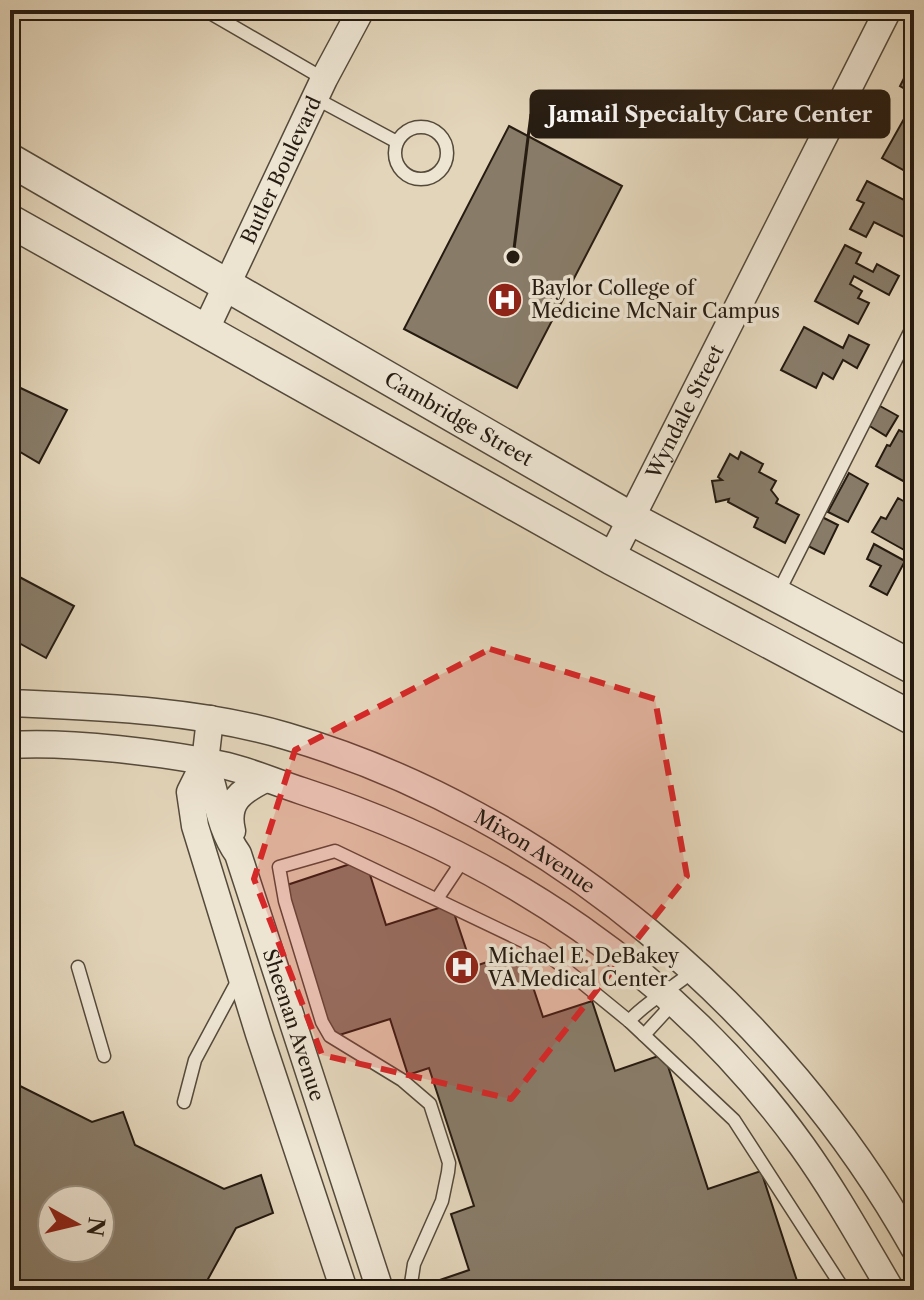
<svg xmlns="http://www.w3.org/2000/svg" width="924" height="1300" font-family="'Libre Caslon Text',serif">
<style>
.building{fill:#887c69;stroke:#251b11;stroke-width:2;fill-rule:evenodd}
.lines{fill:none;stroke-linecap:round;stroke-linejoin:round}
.service-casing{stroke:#544a3b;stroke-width:15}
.minor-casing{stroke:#544a3b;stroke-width:29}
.tertiary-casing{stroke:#544a3b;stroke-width:35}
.service{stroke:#ede4d2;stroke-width:12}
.minor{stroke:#ede4d2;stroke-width:26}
.tertiary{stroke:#ede4d2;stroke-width:32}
.marked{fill:#d62828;fill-opacity:0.2;stroke:#d62828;stroke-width:6;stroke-dasharray:16 10;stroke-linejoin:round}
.labels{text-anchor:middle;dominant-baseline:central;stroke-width:7;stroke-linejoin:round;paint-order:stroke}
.street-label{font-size:20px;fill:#251b11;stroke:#ede4d2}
.poi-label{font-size:20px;fill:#251b11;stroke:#ede4d2;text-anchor:start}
.leader{fill:none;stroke:#251b11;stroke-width:3}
.callout-dot{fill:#251b11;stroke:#ede4d2;stroke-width:3}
.callout{fill:#251b11;stroke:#251b11;stroke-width:3}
.callout-label{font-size:22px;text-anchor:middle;font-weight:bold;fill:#fff}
</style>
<rect width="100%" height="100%" fill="#e3d5ba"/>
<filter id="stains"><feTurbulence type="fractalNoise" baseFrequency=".0025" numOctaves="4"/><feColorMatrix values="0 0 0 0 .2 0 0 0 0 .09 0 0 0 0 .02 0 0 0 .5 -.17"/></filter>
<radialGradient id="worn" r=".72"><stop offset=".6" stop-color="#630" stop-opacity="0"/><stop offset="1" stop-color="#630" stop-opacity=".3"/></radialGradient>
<!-- building -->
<g class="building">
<path d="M914,59V94L900,86Z"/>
<path d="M905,117L914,122V176L882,158Z"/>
<path d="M509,126L622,186L517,388L404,329Z"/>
<path d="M867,181L914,205V242L874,222L866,237L850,229L864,203L857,200Z"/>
<path d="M845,245L861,253L856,263L873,272L877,264L899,276L889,295L854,276L850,284L862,291L858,298L869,303L858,324L815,301Z"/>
<path d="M804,327L843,348L849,335L869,345L857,368L843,360L833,379L823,373L816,388L781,370Z"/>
<path d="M10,383L67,410L39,463L10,446Z"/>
<path d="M880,406L898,416L886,436L868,425Z"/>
<path d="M905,429L914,434V487L876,466L887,445L890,446L899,430L903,432Z"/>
<path d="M741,452L763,464L759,472L776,481L771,490L778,499L776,503L799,515L785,543L754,527L758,518L728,502L729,499L716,502L712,481L722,480L718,477L730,454L738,459Z"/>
<path d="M10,464L18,468L10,486Z"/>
<path d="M849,473L868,484L848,522L828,512Z"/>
<path d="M898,498L914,507V537L906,551L872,532L881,517L886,519Z"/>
<path d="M822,517L838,525L824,554L808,546Z"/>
<path d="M874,544L905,561L887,595L870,586L881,566L867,559Z"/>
<path d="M10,572L74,606L46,658L10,638Z"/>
<path d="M365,859L386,925L451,904L472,967L521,951L543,1017L592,1001L615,1071L664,1054L708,1189L761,1171L800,1290H443L440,1280L469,1270L451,1214L474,1206L429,1068L408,1075L390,1019L333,1037L284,886Z"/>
<path d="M10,1081L92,1122L123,1112L135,1145L224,1189L261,1175L273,1213L236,1228L202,1290H10ZM52,1200H100V1248H52Z"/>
</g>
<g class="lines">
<!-- service casing -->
<g class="service-casing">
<g id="service">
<path d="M205,10L324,79"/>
<path d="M315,98L397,142"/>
<circle cx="421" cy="153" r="26"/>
<path d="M777,595L914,324"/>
<path d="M437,899L457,869L456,861"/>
<path d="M78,967L104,1056"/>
<path d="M629,1021C648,1000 671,990 693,971"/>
<path d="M644,1035L666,1011L665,998"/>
<path d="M184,1102L195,1060L239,978"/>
<path d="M410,1290L414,1264L442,1201L448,1172L449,1163L430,1104L402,1080L330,1036L322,1022L285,901L279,867L335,851L542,950L629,1021L734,1120L844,1290"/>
</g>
</g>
<!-- minor casing -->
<g class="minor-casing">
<g id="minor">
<path id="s1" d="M205,331L324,79L361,10"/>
<path id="s2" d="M611,558L888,10"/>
<path id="s3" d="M10,703C102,707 197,710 286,736C548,812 782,1012 914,1248"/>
<path d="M210,719L205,762L190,792L195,826L259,1034L344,1290"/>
<path d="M10,745C69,741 169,753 227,766C252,772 277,783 302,791C502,856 678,974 802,1146C835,1192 862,1241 891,1290"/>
<path id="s4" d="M205,762C217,794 218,826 238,854L380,1290"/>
<path d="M232,831C225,802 241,791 265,779"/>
</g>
</g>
<!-- tertiary casing -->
<g class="tertiary-casing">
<g id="tertiary">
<path id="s5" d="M10,160L632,519L914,668"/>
<path d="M10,221L611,558L914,719"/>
</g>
</g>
<!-- service -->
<use href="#service" class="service"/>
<!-- minor -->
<use href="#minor" class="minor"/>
<!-- tertiary -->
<use href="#tertiary" class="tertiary"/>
</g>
<!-- marked area -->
<path class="marked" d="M490,649L655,699L687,876L511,1099L322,1055L254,879L295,750Z"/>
<!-- icons -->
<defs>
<g id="hospital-disc" transform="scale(1.8)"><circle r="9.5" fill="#8f2418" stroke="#ede4d2"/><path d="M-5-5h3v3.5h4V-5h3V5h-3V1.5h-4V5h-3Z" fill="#fff"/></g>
</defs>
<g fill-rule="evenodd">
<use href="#hospital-disc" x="505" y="300"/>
<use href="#hospital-disc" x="462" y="967"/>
</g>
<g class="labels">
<!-- street labels -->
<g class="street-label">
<text stroke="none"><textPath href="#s1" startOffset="178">Butler Boulevard</textPath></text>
<text stroke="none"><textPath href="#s2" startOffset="164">Wyndale Street</textPath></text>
<text stroke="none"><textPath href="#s5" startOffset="518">Cambridge Street</textPath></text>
<text stroke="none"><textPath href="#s3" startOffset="554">Mixon Avenue</textPath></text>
<text stroke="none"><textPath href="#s4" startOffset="278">Sheenan Avenue</textPath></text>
</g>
<!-- poi labels -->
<g class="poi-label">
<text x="531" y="288">Baylor College of<tspan x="531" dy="23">Medicine McNair Campus</tspan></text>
<text x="488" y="956">Michael E. DeBakey<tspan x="488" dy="23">VA Medical Center</tspan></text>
</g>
</g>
<!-- callouts -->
<path class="leader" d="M513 257L531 114"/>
<circle class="callout-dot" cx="513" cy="257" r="8"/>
<rect class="callout" x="531" y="91" width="358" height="46" rx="8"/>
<g class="callout-label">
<text x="710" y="122">Jamail Specialty Care Center</text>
</g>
<!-- margin -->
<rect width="924" height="1300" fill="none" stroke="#e3d5ba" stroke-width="40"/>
<rect x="12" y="12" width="900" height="1276" fill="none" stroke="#251b11" stroke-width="4"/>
<rect x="20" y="20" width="884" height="1260" fill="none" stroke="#251b11" stroke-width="2"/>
<!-- north arrow -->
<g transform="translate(76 1224) rotate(98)"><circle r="38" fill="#ede4d2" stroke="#9d9485" stroke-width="2"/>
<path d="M0-6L14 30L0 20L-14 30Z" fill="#8f2418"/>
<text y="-12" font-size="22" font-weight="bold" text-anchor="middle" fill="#251b11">N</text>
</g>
<rect width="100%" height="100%" filter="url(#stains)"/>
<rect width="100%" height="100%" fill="url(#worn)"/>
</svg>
